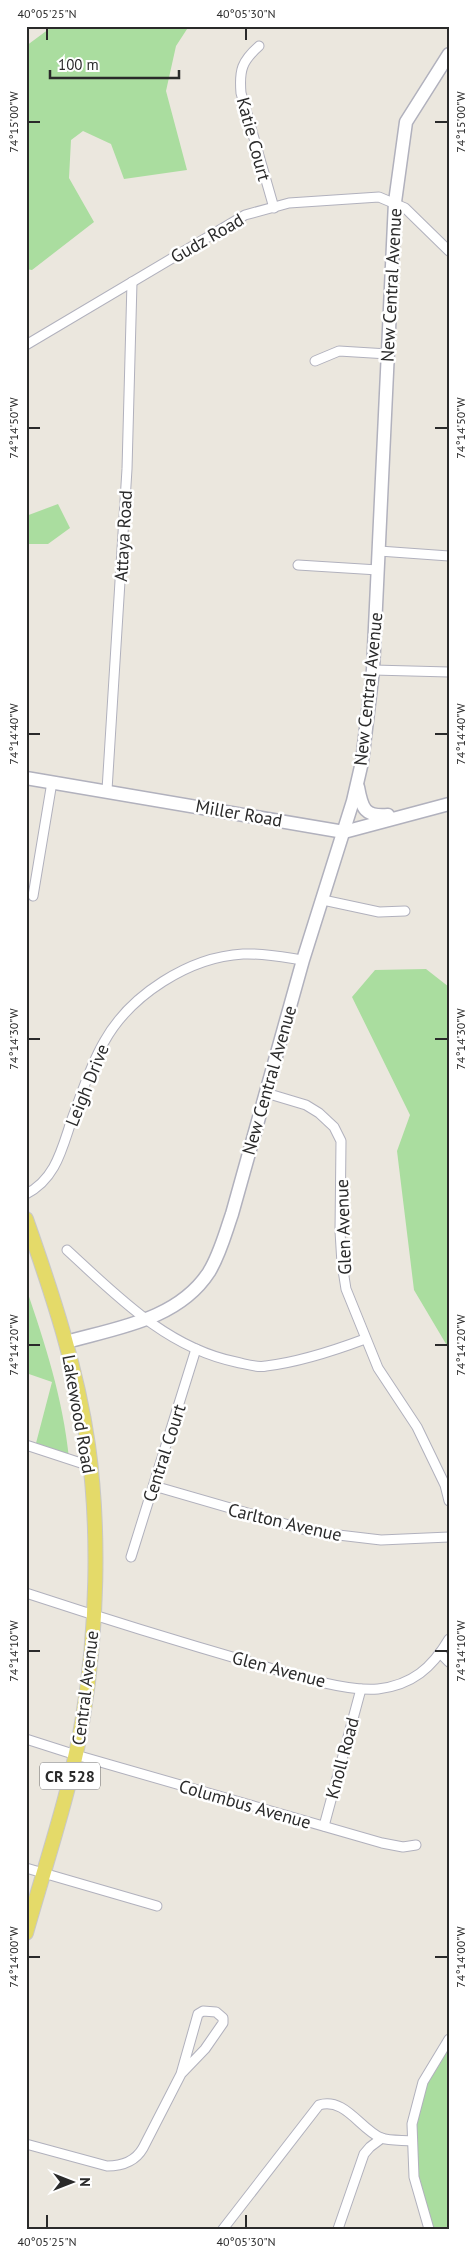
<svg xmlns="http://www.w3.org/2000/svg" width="475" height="2255" font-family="'PT Sans',sans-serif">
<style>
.green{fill:#aadd9f}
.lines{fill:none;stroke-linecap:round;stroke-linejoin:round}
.street-casing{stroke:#b1b1bd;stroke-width:11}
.secondary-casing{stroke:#b1b1bd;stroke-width:15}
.primary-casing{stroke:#c8c8c8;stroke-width:16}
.street{stroke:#fff;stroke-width:9}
.secondary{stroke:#fff;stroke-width:12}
.primary{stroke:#e4da69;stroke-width:14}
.ticks{fill:none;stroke:#2a2a2a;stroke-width:2}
.labels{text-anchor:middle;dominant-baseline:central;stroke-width:5;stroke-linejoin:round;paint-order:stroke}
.shield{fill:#fff;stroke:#6a6a6a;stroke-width:1}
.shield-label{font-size:16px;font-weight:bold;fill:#2a2a2a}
.street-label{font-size:18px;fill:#2a2a2a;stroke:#fff}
.neatline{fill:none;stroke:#2a2a2a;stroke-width:2}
.ticks-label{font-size:12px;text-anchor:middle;fill:#2a2a2a}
</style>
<rect width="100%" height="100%" fill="#ebe7de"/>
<!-- green -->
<g class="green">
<path d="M53,26H189L176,46L166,91L187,170L124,179L111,144L83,131L71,140L69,178L94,222L32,270L26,269V46Z"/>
<path d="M58,504L70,528L48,544H26V516Z"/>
<path d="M426,969L449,987V1349L414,1290L397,1151L410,1115L352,997L375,970Z"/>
<path d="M26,1288C45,1343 63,1399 69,1458L35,1447L52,1382L26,1373Z"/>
<path d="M449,2039V2229H429L419,2198L412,2141L423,2082Z"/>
</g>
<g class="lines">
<!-- street casing -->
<g class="street-casing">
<g id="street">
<path d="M259,46C242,61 239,70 241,93L274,208"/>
<path d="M26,345L245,215L289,203L379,197L405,208L449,251"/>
<path d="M315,361L339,351L388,354"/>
<path d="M379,551L449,556"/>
<path d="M298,565L378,570"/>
<path d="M373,670L449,672"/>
<path d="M107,790L127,469L132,282"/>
<path d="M33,896L52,782"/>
<path d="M323,900L379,912L405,911"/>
<path d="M266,1093L306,1105L319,1113L334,1127L341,1141L340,1231L342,1264L346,1289L378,1368L417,1427L445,1485L449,1501"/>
<path d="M26,1194C56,1179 62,1148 72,1119C82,1093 90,1066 104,1042C130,995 189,957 243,954C263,953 283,957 303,960"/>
<path d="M67,1250C117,1296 167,1348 236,1362C246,1364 256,1368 266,1366C300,1362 333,1351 365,1339"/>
<path d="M26,1445L90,1466"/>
<path d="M154,1486L313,1532L381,1540L449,1537"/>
<path d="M131,1557L196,1349"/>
<path d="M26,1593C105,1619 183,1643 263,1666C293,1675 348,1692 378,1689C412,1685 432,1668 449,1639"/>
<path d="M440,1653L449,1662"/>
<path d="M26,1739L76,1755L382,1843L403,1847L416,1845"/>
<path d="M324,1826L361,1689"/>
<path d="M26,1868L157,1906"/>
<path d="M26,2144L107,2166C122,2166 135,2162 143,2148L181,2074L198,2014L203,2011L216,2012L223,2018V2023L205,2049L181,2074"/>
<path d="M223,2229L319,2105C345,2097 360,2129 381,2138C390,2141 403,2140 412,2141"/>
<path d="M338,2229L364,2154L370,2147L382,2138"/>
<path d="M429,2229L414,2177L412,2124L423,2082L449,2039"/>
</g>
</g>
<!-- secondary casing -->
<g class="secondary-casing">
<g id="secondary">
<path d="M26,778L344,832L449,804"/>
<path d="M358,787C362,809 365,817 388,815"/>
<path d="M66,1342C116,1328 178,1320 209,1272C220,1254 225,1234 232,1214L303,960L353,801L362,762L373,670L395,202L406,122L449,54"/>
</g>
</g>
<!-- primary casing -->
<g class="primary-casing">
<path id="primary" d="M26,1219C52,1293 77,1368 88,1445C100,1531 97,1632 83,1717C71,1790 46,1862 26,1933"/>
</g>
<!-- street -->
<use href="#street" class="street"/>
<!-- secondary -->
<use href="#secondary" class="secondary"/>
<!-- primary -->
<use href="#primary" class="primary"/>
</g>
<!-- ticks -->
<path class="ticks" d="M47,28V40M246,28V40M28,122H40M435,122H448M28,428H40M435,428H448M28,734H40M435,734H448M28,1039H40M435,1039H448M28,1345H40M435,1345H448M28,1651H40M435,1651H448M28,1957H40M435,1957H448M47,2215V2228M246,2215V2228"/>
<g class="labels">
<!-- shield labels -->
<rect class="shield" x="40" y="1762.5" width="60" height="27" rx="4"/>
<g class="shield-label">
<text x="70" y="1776">CR 528</text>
</g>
<!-- street labels -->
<g class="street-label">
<text transform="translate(254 139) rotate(75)">Katie Court</text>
<text transform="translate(207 238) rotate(-30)">Gudz Road</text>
<text transform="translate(391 285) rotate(-87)">New Central Avenue</text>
<text transform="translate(123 536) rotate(-87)">Attaya Road</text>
<text transform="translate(368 689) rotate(-84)">New Central Avenue</text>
<text transform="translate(239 813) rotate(10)">Miller Road</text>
<text transform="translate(269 1080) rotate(-74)">New Central Avenue</text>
<text transform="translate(87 1085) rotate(-68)">Leigh Drive</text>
<text transform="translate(343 1227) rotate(-92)">Glen Avenue</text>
<text transform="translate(79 1414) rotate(80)">Lakewood Road</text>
<text transform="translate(164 1453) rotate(-72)">Central Court</text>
<text transform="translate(285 1522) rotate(13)">Carlton Avenue</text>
<text transform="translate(279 1669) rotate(15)">Glen Avenue</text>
<text transform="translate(85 1688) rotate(-83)">Central Avenue</text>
<text transform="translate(342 1758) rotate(-75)">Knoll Road</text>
<text transform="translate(245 1804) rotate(16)">Columbus Avenue</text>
</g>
</g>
<!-- border -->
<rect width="475" height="2255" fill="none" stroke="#ffffff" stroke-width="55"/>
<!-- north arrow -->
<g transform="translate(72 2182) rotate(90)" stroke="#ffffff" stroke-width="4" paint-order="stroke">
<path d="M0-4L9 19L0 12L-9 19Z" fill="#2a2a2a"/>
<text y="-8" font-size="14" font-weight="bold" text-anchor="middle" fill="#2a2a2a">N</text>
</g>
<!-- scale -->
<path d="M50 70v8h129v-8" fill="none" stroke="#2a2a2a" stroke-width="2.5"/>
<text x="58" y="70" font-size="15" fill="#2a2a2a" stroke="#ffffff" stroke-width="4" paint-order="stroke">100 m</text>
<rect x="28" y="28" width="420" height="2200" class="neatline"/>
<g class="ticks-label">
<text x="47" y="18">40°05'25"N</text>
<text x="246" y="18">40°05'30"N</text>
<text transform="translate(461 122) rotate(-90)" y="4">74°15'00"W</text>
<text transform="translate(14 122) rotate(-90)" y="4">74°15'00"W</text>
<text transform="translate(14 428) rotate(-90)" y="4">74°14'50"W</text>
<text transform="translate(461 428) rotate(-90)" y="4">74°14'50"W</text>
<text transform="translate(461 734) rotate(-90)" y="4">74°14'40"W</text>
<text transform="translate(14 734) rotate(-90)" y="4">74°14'40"W</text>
<text transform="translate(461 1039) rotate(-90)" y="4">74°14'30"W</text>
<text transform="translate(14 1039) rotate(-90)" y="4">74°14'30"W</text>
<text transform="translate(14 1345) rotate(-90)" y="4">74°14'20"W</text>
<text transform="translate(461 1345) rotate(-90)" y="4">74°14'20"W</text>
<text transform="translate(461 1651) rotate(-90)" y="4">74°14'10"W</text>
<text transform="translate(14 1651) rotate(-90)" y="4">74°14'10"W</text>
<text transform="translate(14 1957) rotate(-90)" y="4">74°14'00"W</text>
<text transform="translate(461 1957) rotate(-90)" y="4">74°14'00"W</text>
<text x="47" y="2246">40°05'25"N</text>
<text x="246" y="2246">40°05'30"N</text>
</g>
</svg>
